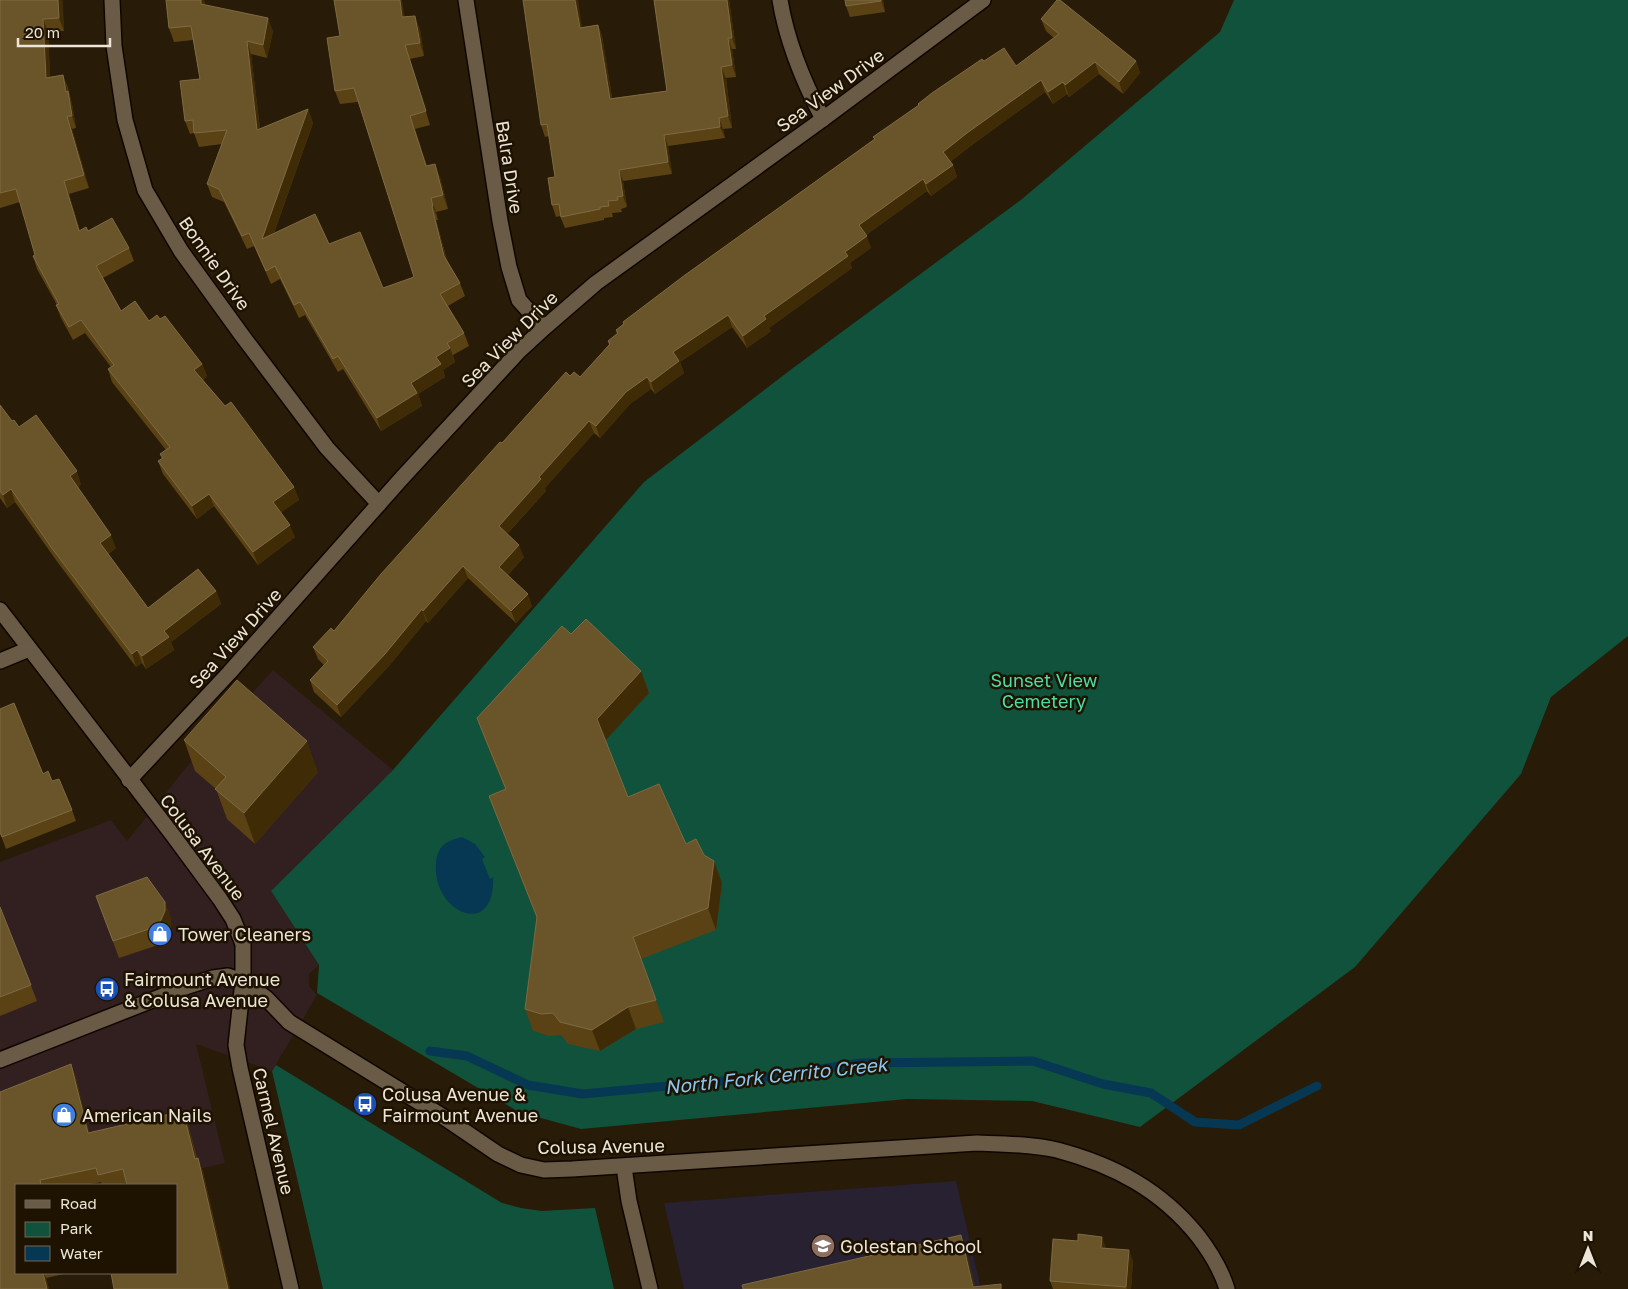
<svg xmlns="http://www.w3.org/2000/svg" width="1628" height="1289" font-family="'Golos Text',sans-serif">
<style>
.commercial{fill:#321f20}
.education{fill:#282131}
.green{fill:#10523b}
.water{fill:#063854}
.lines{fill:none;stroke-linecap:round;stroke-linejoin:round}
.stream{stroke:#063854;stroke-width:9}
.street-casing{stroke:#100600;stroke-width:18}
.secondary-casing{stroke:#100600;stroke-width:18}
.street{stroke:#695b45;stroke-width:15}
.secondary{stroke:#695b45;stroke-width:15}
.wall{fill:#5a4214}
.shaded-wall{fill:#3f2b06}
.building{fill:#6a5429;stroke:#7e6a44}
.labels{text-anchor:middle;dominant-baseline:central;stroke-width:5;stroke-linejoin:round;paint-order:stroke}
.street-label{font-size:18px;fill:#ede5d8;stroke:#1e1201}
.park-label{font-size:18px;fill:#4adea8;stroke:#1e1201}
.poi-label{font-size:18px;fill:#ede5d8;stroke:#1e1201;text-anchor:start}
.water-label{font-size:19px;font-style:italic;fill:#89c7f2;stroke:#1e1201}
</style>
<rect width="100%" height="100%" fill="#281b07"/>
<!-- commercial -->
<path class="commercial" d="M273,670L393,770L271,891L319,965L309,974V986L317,995L272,1071L196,1044L225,1163L130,1185H16L0,1234V862L111,820L127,841L197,754Z"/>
<!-- education -->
<path class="education" d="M956,1181L981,1289H684L664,1203Z"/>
<!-- green -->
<g class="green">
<path d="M1234,0H1628V636L1551,697L1521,774L1355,967L1140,1127L1032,1101L907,1099L581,1129L519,1112L317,993L319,965L271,891L393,770L644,482L793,368L1022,199L1220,32Z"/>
<path d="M276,1065L502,1203L521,1208L542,1211L595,1208L614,1289H323L272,1071Z"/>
</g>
<!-- water -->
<path class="water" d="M462,837L475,844L485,857L482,859L490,879L493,877C496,940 432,913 436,864C437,846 446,841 462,837Z"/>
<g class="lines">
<!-- stream -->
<path class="stream" d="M430,1051L467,1056L528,1085L583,1094L775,1076L860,1063L1033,1061L1103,1084L1151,1093L1195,1122L1239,1125L1317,1086"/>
<!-- street casing -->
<g class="street-casing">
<g id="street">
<path d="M112,0L114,46L125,120L145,190L181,251L241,334L327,448L379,504"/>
<path d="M466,0L500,221L509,267L519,300L544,328"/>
<path d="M780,0C787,43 803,81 823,119"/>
<path d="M0,610L172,834L220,899L233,919L243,944V981L236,1045L240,1068L291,1289"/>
<path d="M0,661L29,649"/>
<path d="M129,780L229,673L401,479L519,351L544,328L596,283L823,119L983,0"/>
<path d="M624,1167L629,1201L650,1289"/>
</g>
</g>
<!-- secondary casing -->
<g class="secondary-casing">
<path id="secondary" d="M0,1060L188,986L213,978L228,976L243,981L266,998L289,1022L445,1118L498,1154L521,1165L544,1170L572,1169L977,1143C1003,1144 1031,1144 1057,1150C1114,1165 1161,1190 1198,1236C1211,1253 1221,1269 1227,1289"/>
</g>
<!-- street -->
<use href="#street" class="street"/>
<!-- secondary -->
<use href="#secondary" class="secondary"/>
</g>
<!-- wall -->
<g class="wall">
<path d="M0,0H62L64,31L48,32L50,77L63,75L68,88L72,104L76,128L72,129L89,188L69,194L80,231H88L129,248L134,261L103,278L121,311L149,321L160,319L202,364L207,376L203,380L294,487L299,500L281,512L295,537L258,565L214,506L197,519L163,474L158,461L162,459L160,454L166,450L112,382L108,369L111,367L85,333L73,340L61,318L56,305H57L37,269L33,256L35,255L20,202L0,208Z"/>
<path d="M166,0H204L205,5L273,31L267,58L251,54L260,129L308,109L313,123L274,233L329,244L383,288L414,277L358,102L340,104L335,91L340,36L405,17L420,29L424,56L410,59L430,125L415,129L427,166L440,177L448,209L436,212L438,220H436L447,260L460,283L465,296L448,306L464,333L469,346L453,355L455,362L443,370L445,377L418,394L422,406L381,431L343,369L338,372L305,315L299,318L280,279L271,284L254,246L247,249L224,202L212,197L207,184L222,144L199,147L194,133L190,134L185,121L200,79L193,40L174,42L169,28Z"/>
<path d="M654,0H729L736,49H732L736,77L726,78L732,128L723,129L725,138L668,146L672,174L623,181L627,207L621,209L622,212L612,213L613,217L604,218V220L565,228L560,216L556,217L552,205L555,177L549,136L545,137L541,125L582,27L598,25L602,36L612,98L667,91Z"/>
<path d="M883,0L885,12L850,17L846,6Z"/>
<path d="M1041,19L1136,61L1140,73L1123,94L1099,74L1069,97L1067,94L1053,104L1045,92L972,145L950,162L953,165L957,177L931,196L927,191L866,235L871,248L850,263L852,268L769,328L771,331L747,348L732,327L680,362L684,373L655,394L651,389L630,404L600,438L594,433L545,488L546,491L507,534L524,557L508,575L532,606L516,623L468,578L428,623L426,621L389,666L341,717L314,692L310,680L324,665L318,659L313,647L334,631L502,443L570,376L580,377L609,345L608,341L617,334L616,330L623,324V322L874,139L873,137L919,106L918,104L984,61L1016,66L1054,38L1046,31Z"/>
<path d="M0,405L12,421L81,484L78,487L116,548L108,554L148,608L216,591L221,604L171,642L174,650L146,669L142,663L136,667L56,560L15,502L7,508L0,498Z"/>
<path d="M571,634L641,671L649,693L605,740L628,797L686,844L704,855L722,883L716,930L641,959L664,1022L636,1029L600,1051L568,1044L561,1035L549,1036L533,1031L525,1009L537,919L489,796L505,789L485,740L477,718Z"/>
<path d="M0,709L43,774L52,781L72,810L76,821L6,849L0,833Z"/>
<path d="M184,740L318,772L255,844L227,819L216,789L195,771Z"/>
<path d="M96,896L165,902L171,919V928L167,937L161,944L119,958Z"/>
<path d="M0,907L37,1001L0,1016Z"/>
<path d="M71,1064L76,1078L89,1133L183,1111L188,1124L197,1158H198L203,1172L230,1289H114L111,1273H176V1185H127V1183L118,1185H102L101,1182L85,1185H16V1273H64V1274L46,1278L49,1289H0V1092Z"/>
<path d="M1106,1248L1133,1261L1131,1289H1053L1050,1281Z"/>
</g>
<!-- shaded-wall -->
<g class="shaded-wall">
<path d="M58,0H62L63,1L64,31L59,18Z"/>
<path d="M201,0H204L205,5L201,4Z"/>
<path d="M400,0H402L407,31L402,17Z"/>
<path d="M575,0H578L584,39L580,28Z"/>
<path d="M727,0H729L736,49L732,38Z"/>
<path d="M881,0H883L885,12Z"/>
<path d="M415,16L420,29L424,56L420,43Z"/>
<path d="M268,18L273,31L267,58L263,45Z"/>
<path d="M43,19L48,32L51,91L46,78Z"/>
<path d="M598,25L602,36L614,110L610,99Z"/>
<path d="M728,38L732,49L736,77L732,65Z"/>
<path d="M247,41L251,54L262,143L257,130Z"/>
<path d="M1136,61L1140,73L1123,94L1119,82Z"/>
<path d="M1095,62L1099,74L1069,97L1065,85Z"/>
<path d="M721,67L726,78L732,128L728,116Z"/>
<path d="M63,75L72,104L76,128L72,116L66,92Z"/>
<path d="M1041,80L1045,92L972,145L948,164L943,152L967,133Z"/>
<path d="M1063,82L1067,94L1053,104L1048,92Z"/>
<path d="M308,109L313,123L267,252L262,239Z"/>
<path d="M67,116L72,129L89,188L84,175Z"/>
<path d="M410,116L415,129L431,180L426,166Z"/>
<path d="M719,118L723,129L725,138L720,127Z"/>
<path d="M664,135L668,146L672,174L668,162Z"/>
<path d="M435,164L440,177L448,209L443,195Z"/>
<path d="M953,165L957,177L931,196L926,184Z"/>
<path d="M619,170L623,181L627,207L623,196Z"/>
<path d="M923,179L927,191L863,237L859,225Z"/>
<path d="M64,181L69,194L84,244L79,231Z"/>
<path d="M431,198L436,212L438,220L433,206Z"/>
<path d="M432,207L436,220L449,269L444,256Z"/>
<path d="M867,236L871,248L850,263L852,268L769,328L771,331L747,348L743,336L764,316L845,252Z"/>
<path d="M728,315L732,327L680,362L684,373L655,394L651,382L673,352Z"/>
<path d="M450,348L455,362L443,370L445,377L418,394L422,406L381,431L377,418L436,357Z"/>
<path d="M202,364L207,376L199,383L194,370Z"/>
<path d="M647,377L651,389L630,404L600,438L596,426L626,392Z"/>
<path d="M589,421L594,433L545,488L546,491L503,538L499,526L539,477Z"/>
<path d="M77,471L81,484L75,489L70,476Z"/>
<path d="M294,487L299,500L278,515L273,502Z"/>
<path d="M11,489L15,502L7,508L3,495Z"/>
<path d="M209,494L214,506L197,519L192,506Z"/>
<path d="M290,525L295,537L258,565L253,552Z"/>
<path d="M111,535L116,548L104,556L100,543Z"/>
<path d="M519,545L524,557L504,579L499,567Z"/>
<path d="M463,566L468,578L428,623L423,611Z"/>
<path d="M216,591L221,604L171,642L174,650L146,669L142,656L164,631Z"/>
<path d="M528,594L532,606L516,623L511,611Z"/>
<path d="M422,609L426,621L389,666L341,717L337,705Z"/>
<path d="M137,650L142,663L136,667L132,654Z"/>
<path d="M641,671L649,693L605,741L597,719Z"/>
<path d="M307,741L318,772L255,844L244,813Z"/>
<path d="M714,861L722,883L716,930L708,908Z"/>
<path d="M165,902L171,919V928L167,937L161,944L155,927Z"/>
<path d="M628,1007L636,1029L600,1051L592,1030Z"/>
<path d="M71,1064L76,1078L93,1147L88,1133Z"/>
<path d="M183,1111L188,1124L200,1173L195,1159Z"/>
<path d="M198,1158L203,1172L230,1289H228Z"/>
<path d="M961,1235L967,1252L976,1289H974Z"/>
<path d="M1102,1237L1106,1248H1101Z"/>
<path d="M1129,1250L1133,1261L1131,1289H1127L1126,1287Z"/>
<path d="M43,1273H44L46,1278L49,1289H47Z"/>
</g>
<!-- building -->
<g class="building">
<path d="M0,0H58L59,18L43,19L46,78L63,75L66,92L68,91L72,116H67L84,175L64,181L79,231L86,227L88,231L112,218L129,248L96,266L121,311L135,301L149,321L157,315L160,319L165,316L202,364L194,370L225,406L231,402L294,487L273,502L290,525L253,552L209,494L192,506L158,461L163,458L160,454L170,447L108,369L114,365L81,320L69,327L56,305L59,304L33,256L35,255L16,189L0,193Z"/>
<path d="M166,0H201V4L268,18L263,45L247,41L257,130L308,109L262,239L315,214L329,244L360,232L383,288L414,277L354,88L335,91L327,38L340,36L334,0H400L402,17L415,16L420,43L405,45L426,111L410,116L426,166L435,164L443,195L431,198L433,206L432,207L444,256L460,283L440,294L464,333L447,343L450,348L436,357L441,364L411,383L417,393L377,418L338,356L333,359L300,302L294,305L275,266L266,271L249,233L242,236L219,189L207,184L227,130L194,133L193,120L185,121L180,81L200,79L191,26L169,28Z"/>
<path d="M523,0H575L580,28L598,25L610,99L667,91L654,0H727L732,38H728L732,65L721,67L728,116L719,118L720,127L664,135L668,162L619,170L623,196L617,197L618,200L608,201L609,206L600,207V209L561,217L559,204L552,205L548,178L555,177L547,124L541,125Z"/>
<path d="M845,0H881V1L846,6Z"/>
<path d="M1057,0H1060L1136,61L1119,82L1095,62L1065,85L1063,82L1048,92L1041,80L967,133L943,152L953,165L926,184L923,179L859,225L867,236L845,252L848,256L764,316L766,319L743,336L728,315L673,352L679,361L651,382L647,377L626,392L596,426L589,421L539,477L541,479L499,526L519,545L499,567L528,594L511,611L463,566L423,611L422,609L385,654L337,705L310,680L328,661L313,647L331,628L334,631L381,574L500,442L502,443L566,372L570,376L574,372L580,377L610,344L608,341L618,333L616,330L624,324L623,322L685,275L875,139L873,137L919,105L918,104L932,93L982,59L984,61L1004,48L1016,66L1059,34L1041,19Z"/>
<path d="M0,405L12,421L14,420L19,427L36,415L77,471L70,476L111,535L100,543L148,608L198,569L216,591L164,631L169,637L142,656L137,650L132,654L51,547L11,489L3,495L0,491Z"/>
<path d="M586,619L641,671L597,719L628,797L659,784L686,844L696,839L704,855L714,861L708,908L633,937L656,1000L628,1007L592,1030L560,1022L553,1013L541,1014L525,1009L537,917L489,796L506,789L477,718L562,626L571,634Z"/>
<path d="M237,680L307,741L244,813L215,789L226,777L184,740Z"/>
<path d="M14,703L43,774L48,771L52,781L59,779L72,810L2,837L0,832V709Z"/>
<path d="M147,877L165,902V911L161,920L155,927L113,941L96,896Z"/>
<path d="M0,907L31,985L0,997Z"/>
<path d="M71,1064L88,1133L183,1111L195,1159L198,1158L228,1289H114L111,1273H176V1185H127L123,1169L98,1175L96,1168L40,1180L41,1185H16V1273H43L47,1289H0V1092Z"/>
<path d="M1078,1234L1102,1237L1101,1248L1129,1250L1126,1287L1050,1281L1053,1239L1078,1241Z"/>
<path d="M961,1235L973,1287L1001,1284V1289H743L742,1285Z"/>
</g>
<!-- icons -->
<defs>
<g id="shop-disc" transform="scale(1.25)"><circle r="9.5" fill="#3f7fe0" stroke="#1e1201"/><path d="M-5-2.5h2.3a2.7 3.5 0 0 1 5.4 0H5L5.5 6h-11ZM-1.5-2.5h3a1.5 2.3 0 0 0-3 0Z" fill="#fff"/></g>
<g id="bus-disc" transform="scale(1.25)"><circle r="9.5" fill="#1a4fb4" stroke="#1e1201"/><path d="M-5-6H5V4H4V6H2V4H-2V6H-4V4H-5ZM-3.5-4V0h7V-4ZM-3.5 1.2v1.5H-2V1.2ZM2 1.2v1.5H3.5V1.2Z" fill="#fff"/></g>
<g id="school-disc" transform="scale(1.25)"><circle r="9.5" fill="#8d6e63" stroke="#1e1201"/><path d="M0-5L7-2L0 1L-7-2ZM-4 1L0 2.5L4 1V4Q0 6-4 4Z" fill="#fff"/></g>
</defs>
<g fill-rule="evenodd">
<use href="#shop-disc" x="160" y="934"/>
<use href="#bus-disc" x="107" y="989"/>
<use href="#bus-disc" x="365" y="1104"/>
<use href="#shop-disc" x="64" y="1115"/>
<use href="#school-disc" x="823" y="1246"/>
</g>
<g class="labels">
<!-- street labels -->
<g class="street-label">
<text transform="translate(830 90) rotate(-36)">Sea View Drive</text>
<text transform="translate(510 167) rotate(81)">Balra Drive</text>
<text transform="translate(215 263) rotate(55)">Bonnie Drive</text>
<text transform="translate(509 339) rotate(-45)">Sea View Drive</text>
<text transform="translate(235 638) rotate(-48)">Sea View Drive</text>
<text transform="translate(203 847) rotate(53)">Colusa Avenue</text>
<text transform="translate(274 1131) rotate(77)">Carmel Avenue</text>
<text transform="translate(601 1146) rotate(-1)">Colusa Avenue</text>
</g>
<!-- park labels -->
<g class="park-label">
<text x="1044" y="680">Sunset View<tspan x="1044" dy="21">Cemetery</tspan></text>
</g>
<!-- poi labels -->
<g class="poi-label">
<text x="178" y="934">Tower Cleaners</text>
<text x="124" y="979">Fairmount Avenue<tspan x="124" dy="21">&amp; Colusa Avenue</tspan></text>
<text x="382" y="1094">Colusa Avenue &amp;<tspan x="382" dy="21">Fairmount Avenue</tspan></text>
<text x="82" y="1115">American Nails</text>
<text x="840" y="1246">Golestan School</text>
</g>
<!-- water labels -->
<g class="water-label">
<text transform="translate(776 1075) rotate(-6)">North Fork Cerrito Creek</text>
</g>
</g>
<!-- legend -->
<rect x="15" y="1184" width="162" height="90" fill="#1e1201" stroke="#716657"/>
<rect x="25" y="1200" width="25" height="8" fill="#695b45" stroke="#716657"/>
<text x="60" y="1209" font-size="15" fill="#ede5d8">Road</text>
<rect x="25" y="1222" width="25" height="15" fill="#10523b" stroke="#716657"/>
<text x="60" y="1234" font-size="15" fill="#ede5d8">Park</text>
<rect x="25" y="1246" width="25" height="15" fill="#063854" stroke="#716657"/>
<text x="60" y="1259" font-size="15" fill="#ede5d8">Water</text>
<!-- north arrow -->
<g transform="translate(1588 1249)" stroke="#1e1201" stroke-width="4" paint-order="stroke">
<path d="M0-4L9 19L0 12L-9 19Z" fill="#ede5d8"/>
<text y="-8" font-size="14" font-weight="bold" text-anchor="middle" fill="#ede5d8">N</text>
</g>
<!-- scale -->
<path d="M18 38v8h92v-8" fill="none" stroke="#ede5d8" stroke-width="2.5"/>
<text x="25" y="38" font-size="15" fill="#ede5d8" stroke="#1e1201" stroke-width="4" paint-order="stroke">20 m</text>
</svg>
